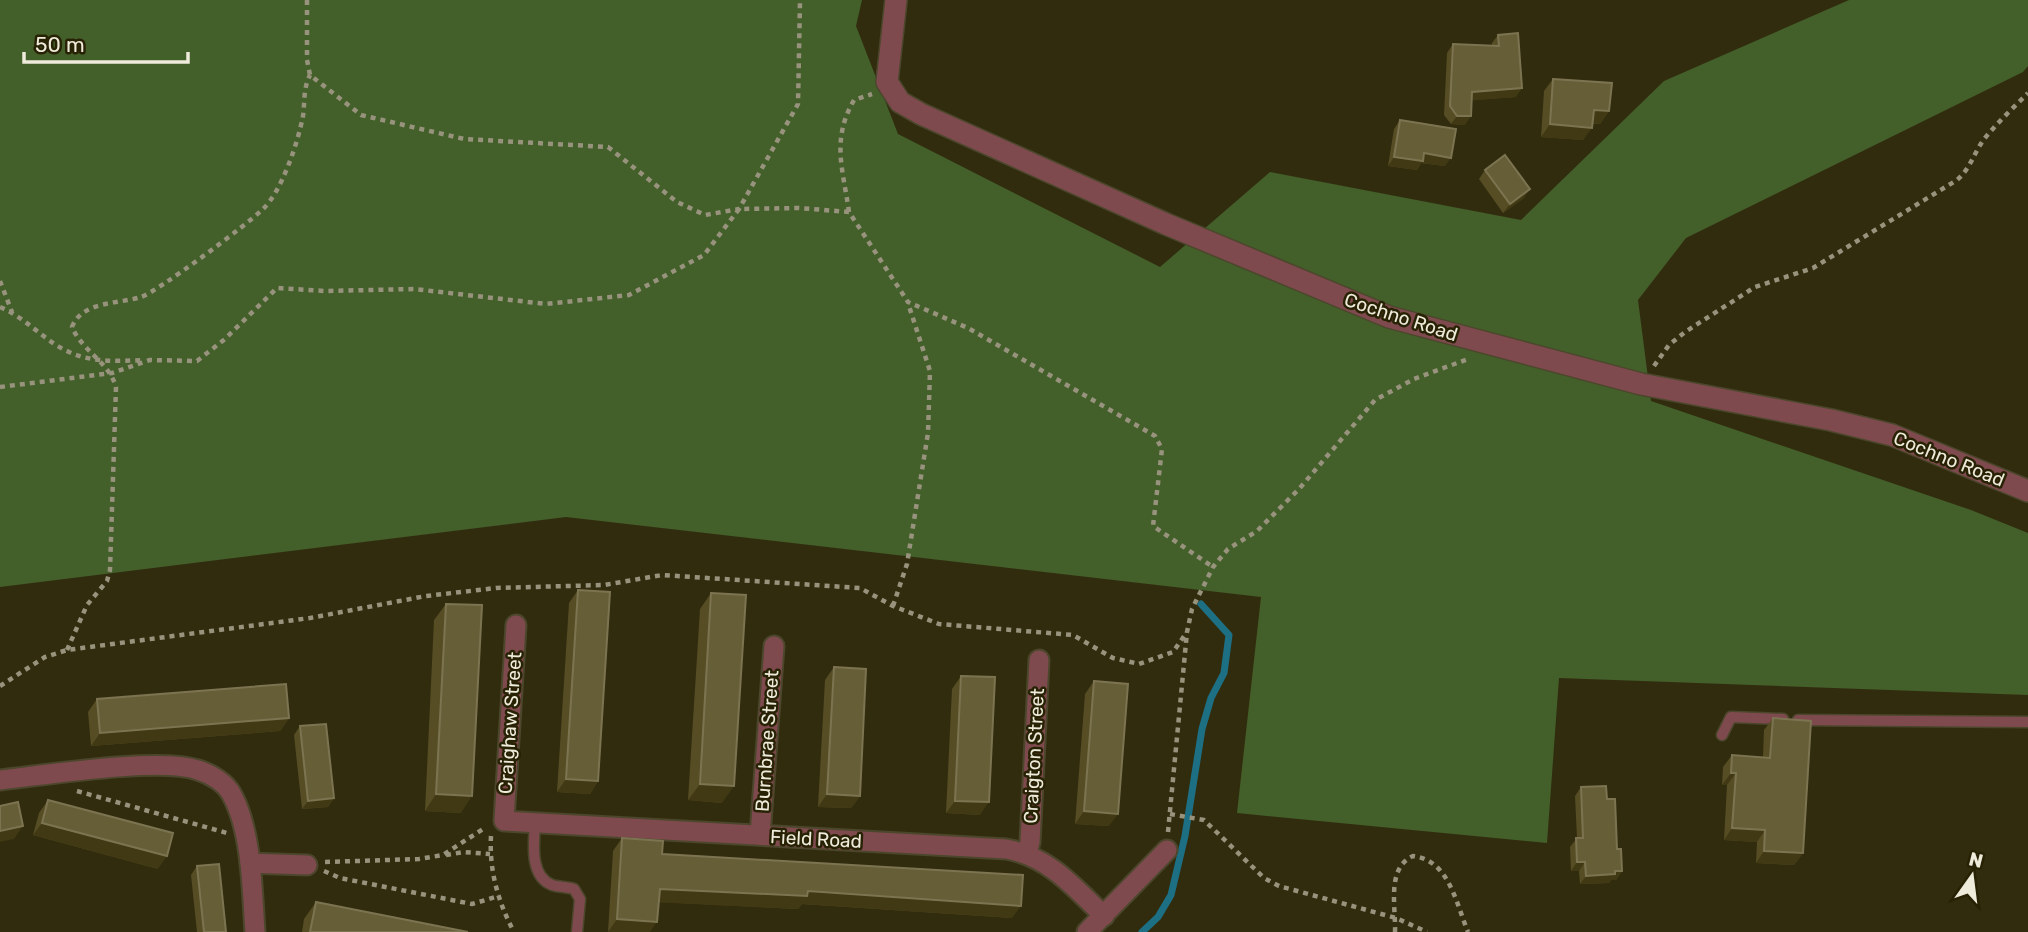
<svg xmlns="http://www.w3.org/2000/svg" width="2028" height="932" font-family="Rubik,sans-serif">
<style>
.green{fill:#435f2a}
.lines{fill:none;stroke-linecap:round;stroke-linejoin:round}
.stream{stroke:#1d7084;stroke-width:7}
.service-casing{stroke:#4c472c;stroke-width:13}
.minor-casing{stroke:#4c472c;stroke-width:23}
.tertiary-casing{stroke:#4c472c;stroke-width:24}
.path{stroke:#98937d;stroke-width:4.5;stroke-dasharray:5 5;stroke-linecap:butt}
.service{stroke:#7f4a4e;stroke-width:10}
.minor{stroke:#7f4a4e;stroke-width:19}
.tertiary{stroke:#7f4a4e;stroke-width:21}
.wall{fill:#564d24}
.shaded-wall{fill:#403913}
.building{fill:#665e37;stroke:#7c7451;stroke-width:2}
.labels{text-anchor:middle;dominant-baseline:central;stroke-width:5;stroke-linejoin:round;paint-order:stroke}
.street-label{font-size:19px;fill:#efebdb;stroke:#282205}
</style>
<rect width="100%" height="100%" fill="#322c0f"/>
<!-- green -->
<path class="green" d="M0,0H862L856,26L898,134L1160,267L1270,172L1521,220L1664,81L1849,0H2028V66L2023,72L1686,238L1638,300L1651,401L1971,510L2028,533V695L1559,678L1547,843L1237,813L1261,597L566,517L0,587Z"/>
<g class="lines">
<!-- stream -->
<path class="stream" d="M1142,932L1158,917L1171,895L1185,836L1202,729L1211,698L1224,673L1229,635L1201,604"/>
<!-- service casing -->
<g class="service-casing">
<g id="service">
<path d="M1798,720L2028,722"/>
<path d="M1722,735L1731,717L1783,719"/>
<path d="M535,823C534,842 529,876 552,885C558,887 567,887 574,889L580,899L577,932"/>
</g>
</g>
<!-- minor casing -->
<g class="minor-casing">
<g id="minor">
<path d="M516,625L504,821L1006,849C1048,856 1074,887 1104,916"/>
<path d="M0,780C46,775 158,757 198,770C211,774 226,783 232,795C252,832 252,890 255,932"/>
<path d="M760,835L774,646"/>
<path d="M1027,853L1030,842L1039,660"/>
<path d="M250,863L307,865"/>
<path d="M1087,932L1167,850"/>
</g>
</g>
<!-- tertiary casing -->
<g class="tertiary-casing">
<path id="tertiary" d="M896,0L887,82L900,102L921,114L1166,224L1389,317L1641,384L1831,420L1892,435L2028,491"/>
</g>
<!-- path -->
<g class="path">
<path d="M307,0V60L310,75L361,115L464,139L608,147L677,202L705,215L739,209L798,104L800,0"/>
<path d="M849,212C843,169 831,140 854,100L872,94"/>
<path d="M0,281L12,312"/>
<path d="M0,307C28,319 44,341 69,352C93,363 119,361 145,360"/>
<path d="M1654,366L1669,345L1685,332L1755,287L1813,268L1957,180C1971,168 1974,152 1985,138C1998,122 2014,107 2028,93"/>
<path d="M0,387L112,373L150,360L197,361L225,339L277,288L325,291L414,289L546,304L629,295L704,255L739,209L799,208L849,212L908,302L968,328L1155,436L1162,449L1153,526L1213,567"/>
<path d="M893,606L907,564L928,433L930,371L908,303"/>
<path d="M67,650L87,605L107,581L110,570L116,387C109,362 82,351 72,327C82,301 118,304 141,297C157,292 248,224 263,209C282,191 298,142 303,116C305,101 303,89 310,75"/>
<path d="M0,686L45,657L67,650L310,618L426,596L496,588L604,585L662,575L860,588L893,606L939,624L1073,635L1113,658L1139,664L1173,652L1187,632"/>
<path d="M77,791L227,833"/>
<path d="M1170,814L1204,820L1264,878L1279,886L1396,918L1427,932"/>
<path d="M1168,832L1187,632L1192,609L1213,567L1228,549L1257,531L1299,489L1375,400L1414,379L1468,359"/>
<path d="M491,836C489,870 498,902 514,932"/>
<path d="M446,855L464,852L490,854"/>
<path d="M325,862L419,859L443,855L486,827"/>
<path d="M324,871L340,878L472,904L499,896"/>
<path d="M1395,932C1396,907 1386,868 1413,856C1449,860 1456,903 1468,932"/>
</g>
<!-- service -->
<use href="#service" class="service"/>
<!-- minor -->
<use href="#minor" class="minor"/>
<!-- tertiary -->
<use href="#tertiary" class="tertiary"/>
</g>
<!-- wall -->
<g class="wall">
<path d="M1498,35L1516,97L1471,100L1465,125L1451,124L1444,115L1447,53L1453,44L1492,46V43Z"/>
<path d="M1553,79L1609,111L1600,124H1593L1583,140L1541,137L1544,91Z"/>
<path d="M1400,120L1445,166L1421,163L1417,170L1388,166L1394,129Z"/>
<path d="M1485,170L1524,198L1503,213L1479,179Z"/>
<path d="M578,590L598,781L590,794L557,792L569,603Z"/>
<path d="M711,593L722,803L688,800L700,609Z"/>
<path d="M446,604L461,813L425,811L434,620Z"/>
<path d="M834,667L860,796L851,808L818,807L825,680Z"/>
<path d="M961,676L980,815L946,813L952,689Z"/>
<path d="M1094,681L1109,826L1075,824L1085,694Z"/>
<path d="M97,699L289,718L280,731L91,746L88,712Z"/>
<path d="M1773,718L1803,853L1794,865L1756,863L1757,842L1724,840L1727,785H1722L1723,767L1732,755L1763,757L1764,730Z"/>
<path d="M300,726L334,798L328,807L302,809L294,735Z"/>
<path d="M1581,787L1607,799L1622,871L1616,880H1611L1609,883L1580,884L1579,871H1571L1570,847L1577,838L1575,796Z"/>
<path d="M48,800L158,869L33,835L39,813Z"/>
<path d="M622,838L662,854L1012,918L802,904L798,909L659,902L608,932L613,851Z"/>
<path d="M197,866L226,932H197L191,875Z"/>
<path d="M316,902L468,932H302L304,919Z"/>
</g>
<!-- shaded-wall -->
<g class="shaded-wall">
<path d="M1522,88L1516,97L1466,101L1472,92Z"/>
<path d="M1594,110L1609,111L1600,124L1585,123Z"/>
<path d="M1457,116H1471L1465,125L1451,124Z"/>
<path d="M1550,124L1592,128L1583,140L1541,137Z"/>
<path d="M1424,153L1451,158L1445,166L1421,163L1417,170L1388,166L1394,157Z"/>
<path d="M1530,189L1524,198L1503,213L1510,204Z"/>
<path d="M289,718L280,731L91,746L100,733Z"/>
<path d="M1731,773H1736L1727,785H1722Z"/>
<path d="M566,779L598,781L590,794L557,792Z"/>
<path d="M700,784L734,786L722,803L688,800Z"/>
<path d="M436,794L472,796L461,813L425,811Z"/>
<path d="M827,794L860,796L851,808L818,807Z"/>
<path d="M334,798L328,807L302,809L308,801Z"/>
<path d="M955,801L989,802L980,815L946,813Z"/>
<path d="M1084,811L1118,814L1109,826L1075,824Z"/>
<path d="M42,823L167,856L158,869L33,835Z"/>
<path d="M23,826L14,839L0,842V831Z"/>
<path d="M1732,828L1765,830L1757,842L1724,840Z"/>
<path d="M1764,851L1803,853L1794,865L1756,863Z"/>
<path d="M1577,862H1585L1579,871H1571Z"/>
<path d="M1615,871H1622L1616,880H1611L1609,883L1580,884L1586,876Z"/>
<path d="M660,889L808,891L1021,906L1012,918L802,904L798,909L651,902Z"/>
<path d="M617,919L657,922L650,932H608Z"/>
</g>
<!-- building -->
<g class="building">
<path d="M1518,33L1522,88L1472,92L1471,116H1457L1450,106L1453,44L1499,46L1498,35Z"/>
<path d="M1553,79L1612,83L1609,111L1594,110L1592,128L1550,124Z"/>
<path d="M1400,120L1456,129L1451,158L1424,153L1423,161L1394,157Z"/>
<path d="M1505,155L1530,189L1510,204L1485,170Z"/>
<path d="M578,590L610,592L598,781L566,779Z"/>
<path d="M711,593L746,595L734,786L700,784Z"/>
<path d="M446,604L482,605L472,796L436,794Z"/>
<path d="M834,667L866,669L860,796L827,794Z"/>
<path d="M961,676L995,677L989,802L955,801Z"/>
<path d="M1094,681L1128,684L1118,814L1084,811Z"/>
<path d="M286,684L289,718L100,733L97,699Z"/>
<path d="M1773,718L1811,721L1803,853L1764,851L1765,830L1732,828L1736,773H1731L1732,755L1770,758Z"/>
<path d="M326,724L334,798L308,801L300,726Z"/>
<path d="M1606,786L1607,799H1615L1617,849H1621L1622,871H1615V874L1586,876L1585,862H1577L1576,838H1583L1581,787Z"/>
<path d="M48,800L173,833L167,856L42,823Z"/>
<path d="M18,802L23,826L0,831V806Z"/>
<path d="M622,838L663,841L662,854L1023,875L1021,906L808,891L807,896L660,889L657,922L617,919Z"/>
<path d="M219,864L226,932H204L197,866Z"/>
<path d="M316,902L468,932H310Z"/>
</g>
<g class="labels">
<!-- street labels -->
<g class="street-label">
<text transform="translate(1401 317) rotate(18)">Cochno Road</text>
<text transform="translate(1949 459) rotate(22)">Cochno Road</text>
<text transform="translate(510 723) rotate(-86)">Craighaw Street</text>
<text transform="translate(767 741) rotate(-86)">Burnbrae Street</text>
<text transform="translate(1034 756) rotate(-87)">Craigton Street</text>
<text transform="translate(816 839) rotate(3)">Field Road</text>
</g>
</g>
<!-- north arrow -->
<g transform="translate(1972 876) rotate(14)" stroke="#282205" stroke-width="5" paint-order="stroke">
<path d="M0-5L12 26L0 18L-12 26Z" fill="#efebdb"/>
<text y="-10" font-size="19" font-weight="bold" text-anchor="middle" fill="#efebdb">N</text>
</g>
<!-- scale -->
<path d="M24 52v10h164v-10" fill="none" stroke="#efebdb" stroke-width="3.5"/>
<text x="35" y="52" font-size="21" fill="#efebdb" stroke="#282205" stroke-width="5" paint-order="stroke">50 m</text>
</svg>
